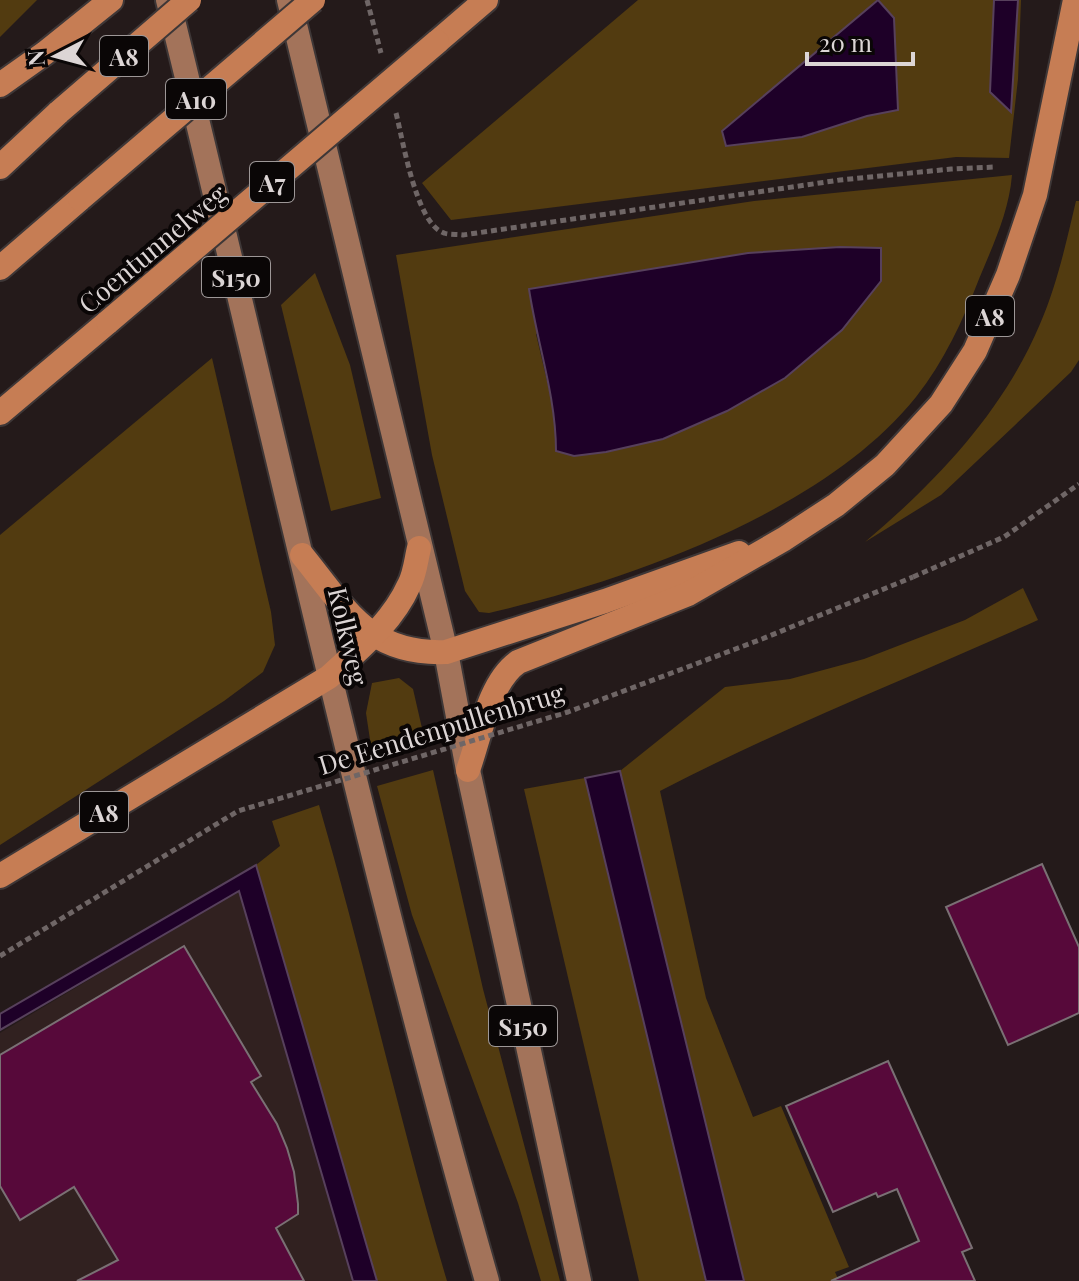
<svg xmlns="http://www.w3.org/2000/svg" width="1079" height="1281" font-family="'Playfair Display',serif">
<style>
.built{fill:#312120}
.green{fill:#523b10;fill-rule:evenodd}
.water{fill:#1e0028;stroke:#57405c;stroke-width:2}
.building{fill:#57093a;stroke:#7a7074;stroke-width:2}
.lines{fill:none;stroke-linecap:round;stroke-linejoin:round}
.primary-casing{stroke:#3e3737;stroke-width:28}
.highway-casing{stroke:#3e3737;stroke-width:28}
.path{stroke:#6f6666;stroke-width:5;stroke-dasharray:6 4;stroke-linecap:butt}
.primary{stroke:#a3735a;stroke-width:24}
.highway{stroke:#c67d54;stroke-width:24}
.highway-bridge-casing{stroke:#3e3737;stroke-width:28;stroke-linecap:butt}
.path-bridge{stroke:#6f6666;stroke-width:5;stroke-dasharray:6 4;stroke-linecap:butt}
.highway-bridge{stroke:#c67d54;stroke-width:24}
.labels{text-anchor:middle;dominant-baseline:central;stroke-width:8;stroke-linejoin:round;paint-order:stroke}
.shield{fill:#0a0606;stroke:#9d9797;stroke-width:2}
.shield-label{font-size:24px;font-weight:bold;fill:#dcd5d5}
.street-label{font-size:26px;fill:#dcd5d5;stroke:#0a0606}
</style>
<rect width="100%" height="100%" fill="#241a1a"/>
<!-- built -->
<path class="built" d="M239,890L353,1281H0V1033Z"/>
<!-- green -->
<g class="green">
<path d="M0,0H37L0,37Z"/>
<path d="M638,0H1021L1018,79L1009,158L956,157L451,220L422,183ZM877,1L894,18L898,110L867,116Z"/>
<path d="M1012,175C1009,212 993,245 979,279C963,320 944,362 916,397C824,512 629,580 489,613L479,612L465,591L432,455L396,255L754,201ZM840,247L880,248L785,378L727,411L663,439L606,452L574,456L556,450V419L536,334L748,253Z"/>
<path d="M1076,201H1079V360L1071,372L941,495L865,542C936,482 1003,412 1040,324C1057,285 1066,243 1076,201Z"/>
<path d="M315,273L350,365L381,498L331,511L281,305Z"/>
<path d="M212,358L271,612L275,645L263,672L224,701L0,845V535Z"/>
<path d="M1023,588L1038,620C912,677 783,727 660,791L706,998L753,1117L781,1106L849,1267L835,1272L839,1281H744L620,771L725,687L790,679L864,659L965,620Z"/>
<path d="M399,678L413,689L424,737L372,753L366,713L372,683Z"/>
<path d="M433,770L483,989L560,1281H541L518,1203L412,915L377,786Z"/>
<path d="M585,778L706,1281H639L524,789Z"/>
<path d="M319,805C365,963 400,1124 447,1281H377L256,865L280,846L272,821Z"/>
</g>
<!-- water -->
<g class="water">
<path d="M878,0L894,18L898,110L867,116L802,137L726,146L722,131Z"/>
<path d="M994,0H1018L1011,112L990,92Z"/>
<path d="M840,247L881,248V281L842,330L785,378L727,411L663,439L606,452L574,456L556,451C556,396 537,343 529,289L748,253Z"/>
<path d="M620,771L744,1281H706L585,778Z"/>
<path d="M256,865L377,1281H353L239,891L0,1030V1014Z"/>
</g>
<!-- building -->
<g class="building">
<path d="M1042,864L1079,947V1013L1008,1045L946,907Z"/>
<path d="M184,946L261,1076L251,1082L277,1124L287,1148L294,1172L298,1204V1214L276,1228L304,1281H77L118,1260L74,1187L20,1220L0,1186V1055Z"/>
<path d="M888,1061L972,1248L962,1252L975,1281H831L919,1241L897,1189L878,1197L876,1193L833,1212L786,1106Z"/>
</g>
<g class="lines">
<!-- primary casing -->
<g class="primary-casing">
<g id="primary">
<path d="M168,0C273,427 366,858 487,1281"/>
<path d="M289,0L446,652L468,770L579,1281"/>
</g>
</g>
<!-- highway casing -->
<g class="highway-casing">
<g id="highway">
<path d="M437,42L486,0"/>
<path d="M0,85L45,53L111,0"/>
<path d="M0,167L59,112"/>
<path d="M0,268L80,199"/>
<path d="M0,413L108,322"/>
<path d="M302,555C346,609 368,655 446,652L605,601L739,553"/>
<path d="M468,770C480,737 489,682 518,662L688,594L784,539L836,505L885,465L941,404L975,351L1008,275L1035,195L1075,0"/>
<path d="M0,876L329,677C359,649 392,623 409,585C415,574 416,560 419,548"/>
</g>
</g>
<!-- path -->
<g class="path">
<path d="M367,0L381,53"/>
<path d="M396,113C403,140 416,224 444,233C449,235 457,234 463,235L840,180L951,169L995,167"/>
<path d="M913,577L1004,537L1079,484"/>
</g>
<!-- primary -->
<use href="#primary" class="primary"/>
<!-- highway -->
<use href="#highway" class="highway"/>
<!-- highway-bridge casing -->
<g class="highway-bridge-casing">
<g id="highway-bridge">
<path d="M59,112L189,0"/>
<path d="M80,199L313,0"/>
<path d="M108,322L437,42"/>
</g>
</g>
<!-- path-bridge -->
<path class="path-bridge" d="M0,956L238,811L568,712L762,639L913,577"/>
<!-- highway-bridge -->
<use href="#highway-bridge" class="highway-bridge"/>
</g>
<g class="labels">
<!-- shield labels -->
<g class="shield">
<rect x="100" y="36" width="48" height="40" rx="6"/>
<rect x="166" y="79" width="60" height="40" rx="6"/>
<rect x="250" y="162" width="44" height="40" rx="6"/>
<rect x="202" y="257" width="68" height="40" rx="6"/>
<rect x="966" y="296" width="48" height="40" rx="6"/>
<rect x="80" y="792" width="48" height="40" rx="6"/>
<rect x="489" y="1006" width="68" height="40" rx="6"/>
</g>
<g class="shield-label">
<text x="124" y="56">A8</text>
<text x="196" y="99">A10</text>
<text x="272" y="182">A7</text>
<text x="236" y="277">S150</text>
<text x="990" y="316">A8</text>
<text x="104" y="812">A8</text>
<text x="523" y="1026">S150</text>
</g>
<!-- street labels -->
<g class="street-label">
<text transform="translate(152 248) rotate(-40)">Coentunnelweg</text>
<text transform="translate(349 636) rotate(77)">Kolkweg</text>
<text transform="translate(441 728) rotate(-17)">De Eendenpullenbrug</text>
</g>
</g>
<!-- north arrow -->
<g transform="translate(56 56) rotate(264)" stroke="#0a0606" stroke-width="6" paint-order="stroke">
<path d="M0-6L14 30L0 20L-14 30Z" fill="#dcd5d5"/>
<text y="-12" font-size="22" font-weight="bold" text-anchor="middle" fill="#dcd5d5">N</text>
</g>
<!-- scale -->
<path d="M807 52v12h106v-12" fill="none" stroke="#dcd5d5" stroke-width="4"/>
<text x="819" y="52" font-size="24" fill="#dcd5d5" stroke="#0a0606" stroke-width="6" paint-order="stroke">20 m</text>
</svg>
